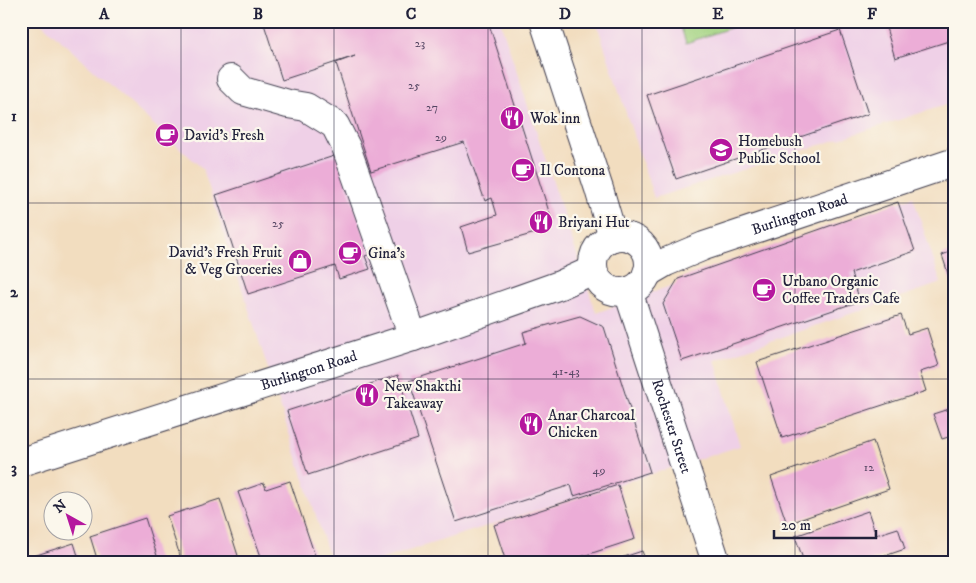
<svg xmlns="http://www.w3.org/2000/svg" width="976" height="583" font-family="'IM FELL DW Pica',serif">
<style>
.built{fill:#efd0e7}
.green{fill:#a3d381;stroke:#627a5e}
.building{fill:#ecadd7}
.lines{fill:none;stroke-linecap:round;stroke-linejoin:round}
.minor-casing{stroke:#413e4f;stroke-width:30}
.minor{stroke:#fff;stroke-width:28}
.grid{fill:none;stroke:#22223b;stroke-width:1;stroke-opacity:0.55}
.labels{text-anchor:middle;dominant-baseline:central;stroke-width:4.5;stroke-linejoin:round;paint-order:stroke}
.number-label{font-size:12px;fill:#544562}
.poi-label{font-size:15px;fill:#22223b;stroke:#fbf7ec;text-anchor:start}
.street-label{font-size:15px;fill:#22223b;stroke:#fbf7ec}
.neatline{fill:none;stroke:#22223b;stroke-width:2}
.grid-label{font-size:16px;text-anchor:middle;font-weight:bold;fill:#22223b}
</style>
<rect width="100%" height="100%" fill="#fbf7ec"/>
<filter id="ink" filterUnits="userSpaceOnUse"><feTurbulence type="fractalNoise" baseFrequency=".02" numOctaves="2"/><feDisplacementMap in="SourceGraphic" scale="10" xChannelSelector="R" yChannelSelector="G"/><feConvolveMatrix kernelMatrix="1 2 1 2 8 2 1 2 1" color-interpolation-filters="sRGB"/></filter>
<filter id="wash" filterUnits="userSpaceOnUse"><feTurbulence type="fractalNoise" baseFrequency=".0096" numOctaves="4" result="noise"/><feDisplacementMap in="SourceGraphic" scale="20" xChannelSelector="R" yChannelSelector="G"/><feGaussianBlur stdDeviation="1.12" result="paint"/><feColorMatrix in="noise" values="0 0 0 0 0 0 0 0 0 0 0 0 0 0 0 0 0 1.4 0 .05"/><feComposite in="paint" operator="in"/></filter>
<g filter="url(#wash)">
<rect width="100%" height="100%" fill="#f2ddbf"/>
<!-- built -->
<g class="built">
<path d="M39,21H500L596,313L913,197L941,283L715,360L740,446L373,562H331L203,169Z"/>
<path d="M596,21H955V102L654,198Z"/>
</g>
<!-- green -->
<path class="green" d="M679,21H750L686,43Z"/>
<g id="blocks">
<!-- building -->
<g class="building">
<path d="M263,21H488L551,218L546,230L468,252L461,227L497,215L492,198L485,201L464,142L371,171L336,63L355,56L282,80Z"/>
<path d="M884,21H955V39L895,58Z"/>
<path d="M840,30L868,114L676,179L647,95Z"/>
<path d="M337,155L370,254L365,256L370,269L339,279L335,266L248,294L216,195Z"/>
<path d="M898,202L915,251L851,273L860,301L682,361L663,304L678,279Z"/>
<path d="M955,250V292H954L942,255Z"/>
<path d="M901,315L908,334L927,328L939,366L920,372L926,391L782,438L757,362Z"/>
<path d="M580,316L604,327L650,472L574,496L571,485L456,522L409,381L526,343L523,332Z"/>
<path d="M398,375L418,439L308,475L287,411Z"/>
<path d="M955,407V435L942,439L933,414Z"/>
<path d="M873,441L889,489L787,524L771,477Z"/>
<path d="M290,481L317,562H263L238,492L264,483L266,489Z"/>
<path d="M618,485L635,539L565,562H506L494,525Z"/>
<path d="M220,499L240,562H182L167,516Z"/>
<path d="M868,511L876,535L898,528L905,549L867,562H804L795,536Z"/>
<path d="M145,518L159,562H98L90,536Z"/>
<path d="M74,543L80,562H21V560Z"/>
<path d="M642,551L646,562H612V561Z"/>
</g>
</g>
</g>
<g filter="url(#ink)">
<use href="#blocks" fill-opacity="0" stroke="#413e4f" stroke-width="1"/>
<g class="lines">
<!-- minor casing -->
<g class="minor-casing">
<g id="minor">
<path d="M544,21L599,189L613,237"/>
<path d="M231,79L243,91L288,104L306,107L335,125L346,147L413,337"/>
<circle cx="621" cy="264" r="28"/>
<path id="s1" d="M647,273L666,262L704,246L955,162"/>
<path id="s2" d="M628,291L716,562"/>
<path id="s3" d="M21,462L413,337L560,285L593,270"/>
</g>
</g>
<!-- minor -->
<use href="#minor" class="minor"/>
</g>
</g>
<!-- grid -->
<path class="grid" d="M181,21V562M334,21V562M488,21V562M642,21V562M795,21V562M21,203H955M21,379H955"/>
<!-- icons -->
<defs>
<g id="restaurant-disc" transform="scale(1.25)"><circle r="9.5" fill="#b5179e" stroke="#fbf7ec"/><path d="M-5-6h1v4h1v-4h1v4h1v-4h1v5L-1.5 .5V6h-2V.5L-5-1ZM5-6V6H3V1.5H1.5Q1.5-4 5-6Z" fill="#fff"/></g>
<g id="cafe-disc" transform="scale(1.25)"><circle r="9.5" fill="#b5179e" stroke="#fbf7ec"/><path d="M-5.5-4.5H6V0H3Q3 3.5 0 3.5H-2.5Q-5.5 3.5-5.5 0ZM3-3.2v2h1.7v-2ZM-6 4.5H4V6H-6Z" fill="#fff"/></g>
<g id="school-disc" transform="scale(1.25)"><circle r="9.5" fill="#b5179e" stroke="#fbf7ec"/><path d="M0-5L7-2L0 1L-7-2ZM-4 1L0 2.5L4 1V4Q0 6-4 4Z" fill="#fff"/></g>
<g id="shop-disc" transform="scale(1.25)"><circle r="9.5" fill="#b5179e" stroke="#fbf7ec"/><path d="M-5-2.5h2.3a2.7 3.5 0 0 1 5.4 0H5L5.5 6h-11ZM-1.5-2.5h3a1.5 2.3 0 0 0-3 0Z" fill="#fff"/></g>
</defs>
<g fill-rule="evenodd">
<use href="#restaurant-disc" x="512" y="118"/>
<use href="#cafe-disc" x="167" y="135"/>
<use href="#school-disc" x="721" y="150"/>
<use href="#cafe-disc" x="523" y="170"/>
<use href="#restaurant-disc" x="541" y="222"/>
<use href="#cafe-disc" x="350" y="253"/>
<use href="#shop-disc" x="300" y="261"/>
<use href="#cafe-disc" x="764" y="290"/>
<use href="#restaurant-disc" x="367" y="395"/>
<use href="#restaurant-disc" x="531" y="424"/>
</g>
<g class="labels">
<!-- number labels -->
<g class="number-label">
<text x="420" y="43">23</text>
<text x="414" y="85">25</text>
<text x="432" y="107">27</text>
<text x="441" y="137">29</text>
<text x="278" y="223">25</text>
<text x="566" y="371">41-43</text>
<text x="869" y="467">12</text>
<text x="599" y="470">49</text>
</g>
<!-- poi labels -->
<g class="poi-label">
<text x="530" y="118">Wok inn</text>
<text x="184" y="135">David's Fresh</text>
<text x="738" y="141">Homebush<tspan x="738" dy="17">Public School</tspan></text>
<text x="540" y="170">Il Contona</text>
<text x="558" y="222">Briyani Hut</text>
<text x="282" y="252" text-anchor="end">David's Fresh Fruit<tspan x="282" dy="17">&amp; Veg Groceries</tspan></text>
<text x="368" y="253">Gina's</text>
<text x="782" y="281">Urbano Organic<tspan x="782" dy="17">Coffee Traders Cafe</tspan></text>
<text x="384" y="386">New Shakthi<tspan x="384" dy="17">Takeaway</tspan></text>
<text x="548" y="415">Anar Charcoal<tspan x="548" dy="17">Chicken</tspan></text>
</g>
<!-- street labels -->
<g class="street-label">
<text stroke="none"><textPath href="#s1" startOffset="164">Burlington Road</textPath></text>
<text stroke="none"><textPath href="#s3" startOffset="302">Burlington Road</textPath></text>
<text stroke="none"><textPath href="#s2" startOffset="142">Rochester Street</textPath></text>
</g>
</g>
<!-- margin -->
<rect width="976" height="583" fill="none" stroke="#fbf7ec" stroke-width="55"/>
<!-- north arrow -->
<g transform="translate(68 516) rotate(321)"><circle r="24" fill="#fbf7ec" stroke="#a4a2a5"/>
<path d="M0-4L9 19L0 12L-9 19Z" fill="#b5179e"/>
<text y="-8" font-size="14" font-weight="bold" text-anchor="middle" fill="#22223b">N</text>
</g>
<!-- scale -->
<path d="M774 530v8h102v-8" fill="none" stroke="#22223b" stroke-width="2.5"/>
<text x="781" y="530" font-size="15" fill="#22223b" stroke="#fbf7ec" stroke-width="4" paint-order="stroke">20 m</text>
<rect x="28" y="28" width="920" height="528" class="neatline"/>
<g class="grid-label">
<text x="104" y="19">A</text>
<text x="258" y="19">B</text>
<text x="411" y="19">C</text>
<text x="565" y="19">D</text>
<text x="718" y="19">E</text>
<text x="872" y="19">F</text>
<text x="14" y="121">1</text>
<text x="14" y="297">2</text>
<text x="14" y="473">3</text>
</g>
</svg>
